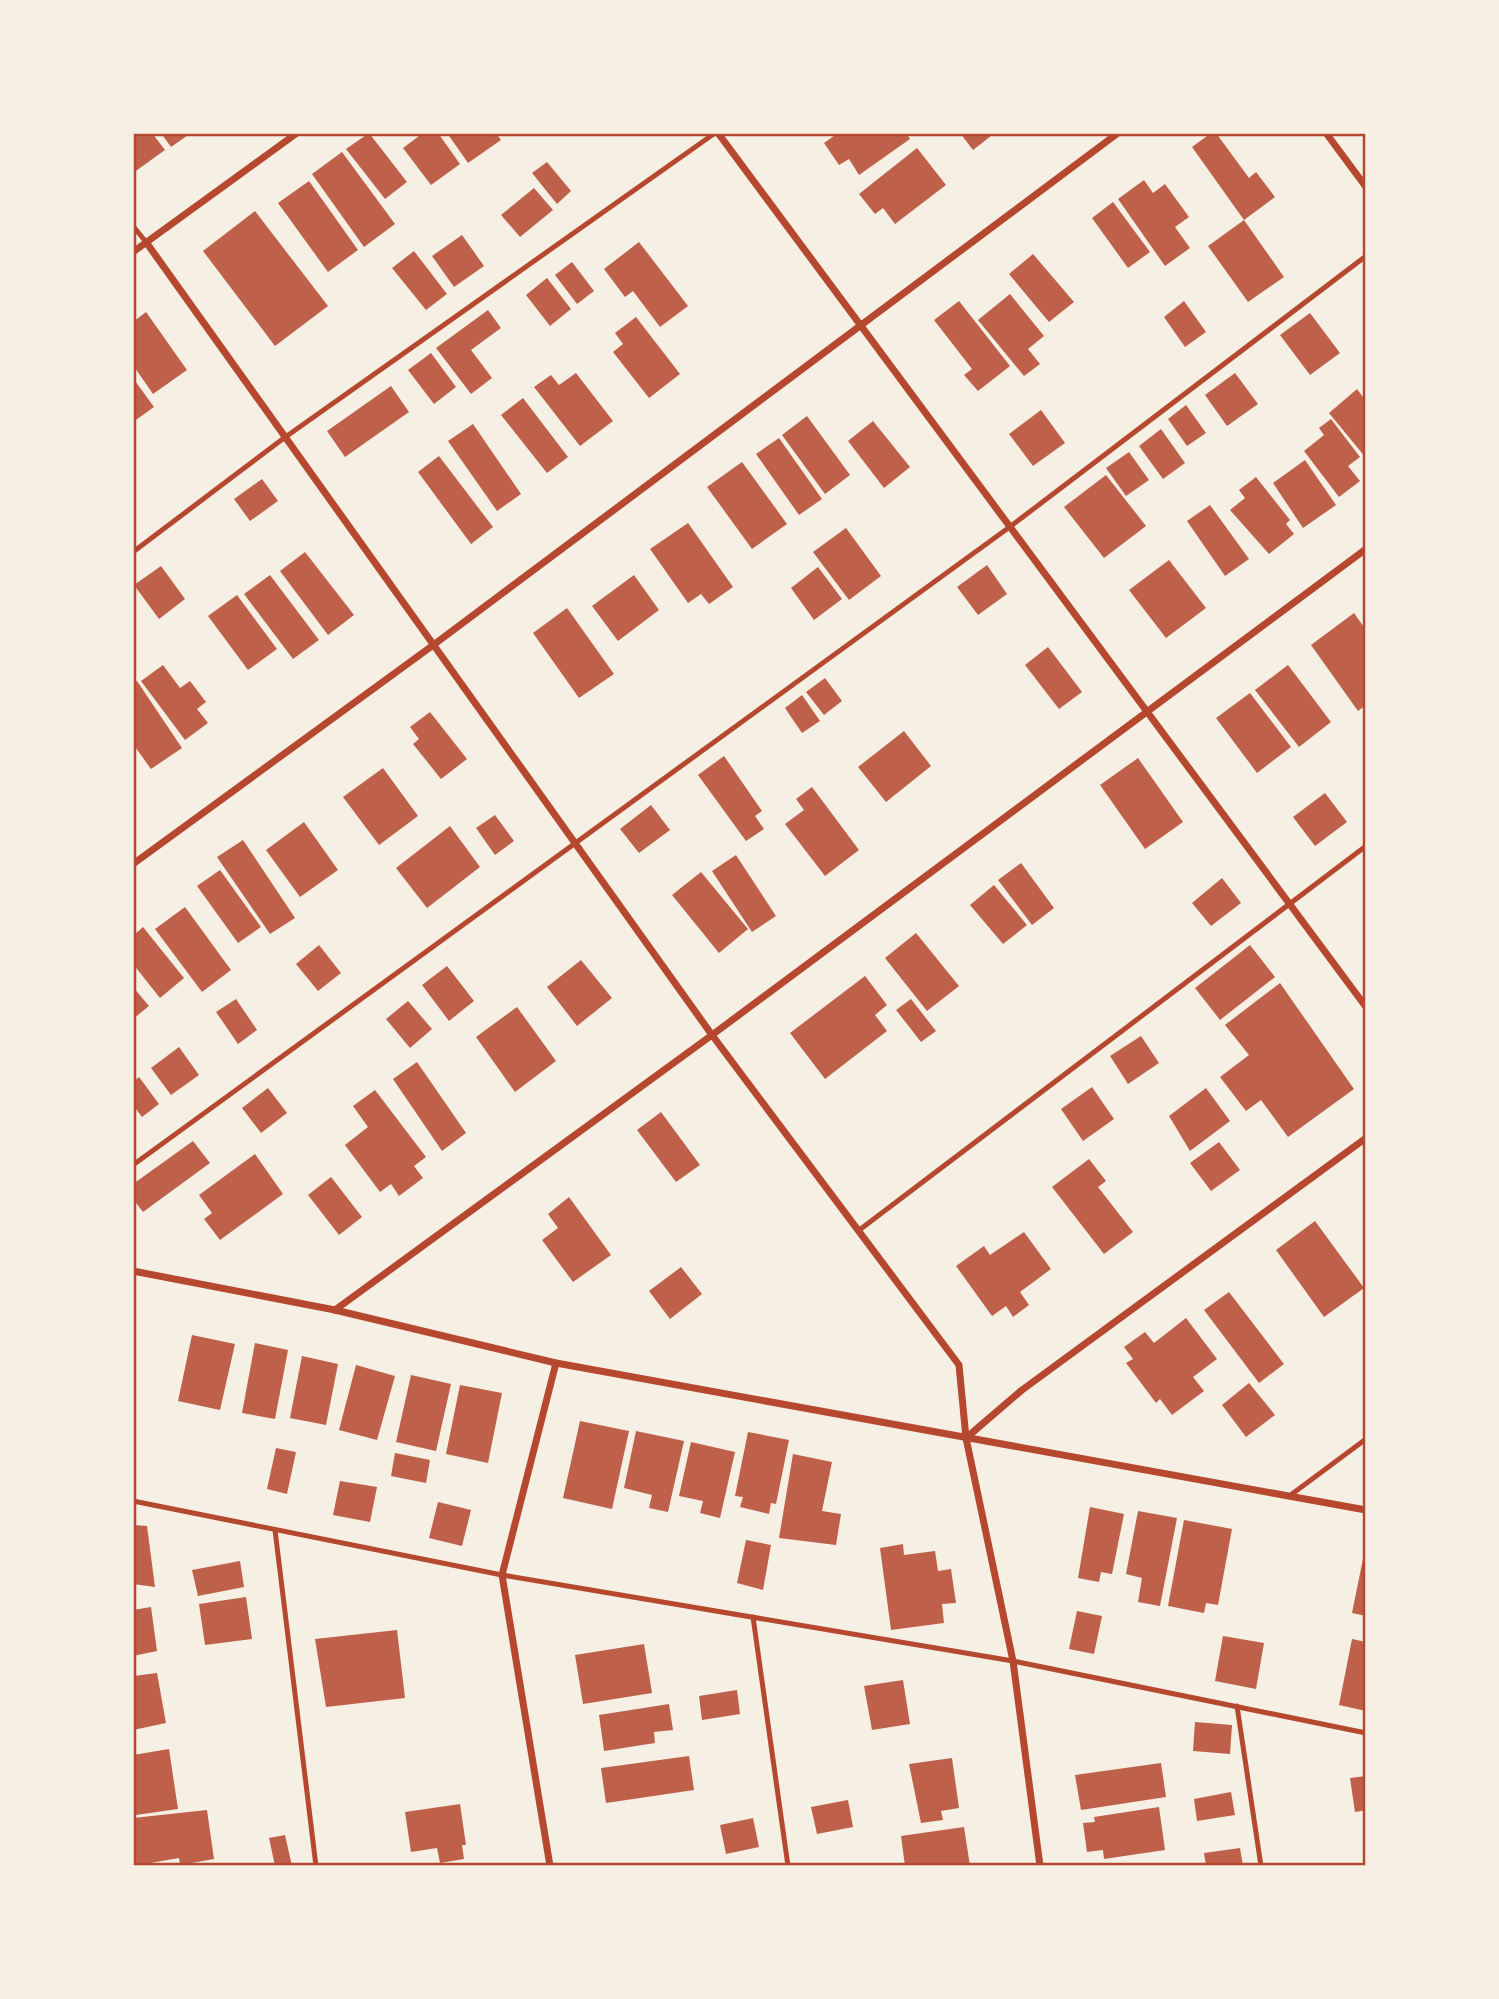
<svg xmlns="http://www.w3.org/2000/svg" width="1499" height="1999" font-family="Jost,sans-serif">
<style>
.building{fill:#bf614a}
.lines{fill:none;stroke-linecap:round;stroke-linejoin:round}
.service{stroke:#b5482f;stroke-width:5}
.minor{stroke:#b5482f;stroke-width:7}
.neatline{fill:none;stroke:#b5482f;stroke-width:2.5}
</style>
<rect width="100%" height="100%" fill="#f6efe4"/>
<!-- building -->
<g class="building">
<path d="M133,133H152L165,150L133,173Z"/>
<path d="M161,133H191L171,147Z"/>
<path d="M369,133L407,182L385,199L346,149Z"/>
<path d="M423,133H438L460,164L431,185L403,148Z"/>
<path d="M447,133H496L501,140L468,163Z"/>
<path d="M838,133H906L910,139L859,175L849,159L839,165L824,143Z"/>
<path d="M960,133H989L991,136L973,150Z"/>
<path d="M1211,133H1216L1249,178L1256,172L1275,197L1244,220L1192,147Z"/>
<path d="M917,148L946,185L895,224L883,208L875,214L859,194Z"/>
<path d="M342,152L395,224L364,247L312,174Z"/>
<path d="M547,162L571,191L557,204L532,173Z"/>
<path d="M1144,180L1153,193L1165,184L1189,217L1175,227L1190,248L1165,266L1118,199Z"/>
<path d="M309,181L358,250L328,272L278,203Z"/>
<path d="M534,188L553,210L520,237L501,215Z"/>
<path d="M1113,202L1150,252L1128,268L1092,218Z"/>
<path d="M255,211L328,306L275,346L203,251Z"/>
<path d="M1244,220L1284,277L1248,302L1208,246Z"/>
<path d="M462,235L484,266L454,287L432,256Z"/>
<path d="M639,242L688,306L660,327L633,291L625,297L604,269Z"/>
<path d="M414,251L447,294L426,310L392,268Z"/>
<path d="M1033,254L1074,302L1049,322L1009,274Z"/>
<path d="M572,262L594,291L577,304L555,275Z"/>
<path d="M547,278L571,309L550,326L526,295Z"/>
<path d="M1010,294L1044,336L1028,349L1040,364L1024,376L978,320Z"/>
<path d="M959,301L1010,366L978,391L964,375L972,369L934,320Z"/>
<path d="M1184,301L1206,332L1185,347L1164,317Z"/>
<path d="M488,310L501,328L471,350L492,378L471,394L436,348Z"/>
<path d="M146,312L187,370L153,394L133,365V322Z"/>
<path d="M1310,313L1340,353L1310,375L1280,335Z"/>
<path d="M636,317L680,374L649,398L613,352L623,344L615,333Z"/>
<path d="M431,353L456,387L434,404L408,370Z"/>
<path d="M576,373L613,421L580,446L534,387L551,375L559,385Z"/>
<path d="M1235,373L1258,404L1227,426L1205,395Z"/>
<path d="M133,378L154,407L133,422Z"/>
<path d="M391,386L409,412L345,457L327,431Z"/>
<path d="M1357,389L1366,401V458L1329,413Z"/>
<path d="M523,398L568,457L547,473L501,415Z"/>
<path d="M1186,405L1206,433L1187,446L1168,419Z"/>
<path d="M1041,410L1065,443L1033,466L1009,434Z"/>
<path d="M807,416L850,475L825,494L782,435Z"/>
<path d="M1331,419L1360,457L1348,466L1360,481L1339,497L1304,451L1324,435L1319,428Z"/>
<path d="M873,421L910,467L884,488L848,441Z"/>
<path d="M473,424L521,494L497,511L448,441Z"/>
<path d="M1161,429L1185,463L1163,479L1139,446Z"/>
<path d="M779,438L822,499L799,515L756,454Z"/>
<path d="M1129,452L1149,480L1126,496L1106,468Z"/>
<path d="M439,456L493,527L471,544L418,472Z"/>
<path d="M1305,460L1336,505L1303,528L1273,483Z"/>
<path d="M742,462L787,524L752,549L707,487Z"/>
<path d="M1106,475L1146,526L1104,558L1064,507Z"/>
<path d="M1256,477L1290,520L1286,524L1294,534L1269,554L1230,510L1245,498L1239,490Z"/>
<path d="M262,479L278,501L250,521L234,499Z"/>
<path d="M1210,505L1249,559L1225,576L1187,521Z"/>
<path d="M688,523L733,587L709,604L701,594L688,603L650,549Z"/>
<path d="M846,528L881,576L849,600L813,552Z"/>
<path d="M305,552L354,615L328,635L280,571Z"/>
<path d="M1169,560L1206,608L1166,638L1129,590Z"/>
<path d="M987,565L1007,594L978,615L957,587Z"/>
<path d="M161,566L185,599L159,619L134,585Z"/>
<path d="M818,567L842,599L814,620L791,588Z"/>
<path d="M270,575L319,640L293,659L244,594Z"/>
<path d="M634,575L659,610L618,641L592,606Z"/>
<path d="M237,595L277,649L248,670L208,616Z"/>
<path d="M567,608L614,674L579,698L533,633Z"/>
<path d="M1354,613L1366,630V705L1358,711L1311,645Z"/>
<path d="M1048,647L1082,692L1059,709L1025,665Z"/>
<path d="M163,665L180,688L190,681L206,702L197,709L208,723L185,740L141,681Z"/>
<path d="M1288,665L1331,722L1299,747L1255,690Z"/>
<path d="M825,678L842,701L824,715L806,692Z"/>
<path d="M137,681L182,748L151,769L133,744V684Z"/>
<path d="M1250,693L1291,747L1257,773L1216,718Z"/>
<path d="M802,695L820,721L802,733L785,708Z"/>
<path d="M430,712L467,759L441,779L413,744L419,739L410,727Z"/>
<path d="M904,731L931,766L886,802L858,767Z"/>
<path d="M724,756L762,811L755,816L764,829L746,841L698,775Z"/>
<path d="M1138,758L1183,822L1145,849L1100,785Z"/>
<path d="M383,768L418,816L379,845L343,797Z"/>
<path d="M812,787L859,850L825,876L785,824L804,810L796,799Z"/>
<path d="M1325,793L1347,822L1315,846L1293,817Z"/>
<path d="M651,805L670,830L639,853L620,829Z"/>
<path d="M495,815L514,841L495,855L476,828Z"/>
<path d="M304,822L338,870L300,897L266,850Z"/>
<path d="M450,826L480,867L427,908L396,868Z"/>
<path d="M243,840L295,918L270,934L217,857Z"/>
<path d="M736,855L776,916L752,932L712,871Z"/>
<path d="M1021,863L1054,908L1032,925L998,880Z"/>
<path d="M220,870L261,927L238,943L197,886Z"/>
<path d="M701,872L748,929L719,953L672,895Z"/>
<path d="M1222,878L1241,903L1211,926L1192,903Z"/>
<path d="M994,885L1027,925L1003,944L970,905Z"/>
<path d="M185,907L231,970L202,992L155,929Z"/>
<path d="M143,927L184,978L160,998L133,964V936Z"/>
<path d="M916,933L959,986L927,1011L885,958Z"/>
<path d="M319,945L341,973L318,991L296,964Z"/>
<path d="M1250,945L1275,977L1220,1020L1195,988Z"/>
<path d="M581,960L612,998L577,1026L547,987Z"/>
<path d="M447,966L474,1001L449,1021L422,985Z"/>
<path d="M865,976L887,1005L875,1015L887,1031L825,1079L790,1033Z"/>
<path d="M1280,983L1354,1089L1288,1137L1261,1100L1246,1111L1220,1077L1249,1055L1225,1025Z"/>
<path d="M133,987L149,1006L133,1019Z"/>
<path d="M236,999L257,1030L238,1044L216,1012Z"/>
<path d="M911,999L936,1031L921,1042L896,1010Z"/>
<path d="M408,1001L432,1029L410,1048L386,1019Z"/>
<path d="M517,1007L556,1061L515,1092L476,1037Z"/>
<path d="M1141,1036L1159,1063L1128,1084L1110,1056Z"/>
<path d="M179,1047L199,1075L171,1095L151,1068Z"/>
<path d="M417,1062L466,1133L442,1151L393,1079Z"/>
<path d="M139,1077L159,1104L142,1117L133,1105V1082Z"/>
<path d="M1092,1087L1114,1119L1083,1141L1061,1109Z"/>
<path d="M268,1088L287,1113L261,1133L242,1108Z"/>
<path d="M1206,1088L1230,1121L1190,1151L1169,1116Z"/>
<path d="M375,1090L426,1157L414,1166L423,1178L399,1196L391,1184L380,1192L345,1145L368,1127L353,1106Z"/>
<path d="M661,1112L700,1165L676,1182L637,1130Z"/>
<path d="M193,1141L210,1163L143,1212L133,1199V1184Z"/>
<path d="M1219,1142L1240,1170L1211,1191L1190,1163Z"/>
<path d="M255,1154L283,1194L220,1240L204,1219L212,1213L199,1195Z"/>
<path d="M1089,1159L1106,1181L1098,1187L1133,1232L1104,1254L1052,1187Z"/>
<path d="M331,1177L362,1217L339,1235L308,1195Z"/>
<path d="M569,1197L611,1255L573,1282L542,1240L558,1228L548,1214Z"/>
<path d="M1315,1221L1364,1288L1324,1317L1276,1250Z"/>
<path d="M1024,1232L1051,1269L1020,1292L1029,1305L1013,1317L1006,1306L992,1316L956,1266L984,1246L990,1255Z"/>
<path d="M681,1267L702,1294L670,1319L649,1291Z"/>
<path d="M1229,1292L1284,1364L1259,1383L1204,1310Z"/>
<path d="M1186,1318L1217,1359L1193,1377L1204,1391L1172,1415L1160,1399L1156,1403L1126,1363L1133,1359L1124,1347L1145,1332L1154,1343Z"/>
<path d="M192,1335L235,1344L220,1410L178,1401Z"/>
<path d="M255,1343L288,1350L275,1419L242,1413Z"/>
<path d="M302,1356L338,1364L326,1425L290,1418Z"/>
<path d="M356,1365L395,1376L377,1440L339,1430Z"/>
<path d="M411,1375L451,1384L436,1451L396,1442Z"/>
<path d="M1249,1383L1275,1415L1246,1437L1222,1405Z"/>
<path d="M460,1385L502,1393L488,1463L446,1454Z"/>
<path d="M580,1421L629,1431L612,1509L563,1498Z"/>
<path d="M636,1431L684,1441L668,1512L649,1508L652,1495L624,1488Z"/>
<path d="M748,1432L789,1440L776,1504L771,1503L769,1514L740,1507L743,1497L735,1496Z"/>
<path d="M691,1442L735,1452L720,1518L700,1513L703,1501L679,1496Z"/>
<path d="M276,1448L296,1452L287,1494L267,1489Z"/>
<path d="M395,1453L430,1460L426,1483L391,1476Z"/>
<path d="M793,1454L832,1462L822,1511L841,1514L836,1545L779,1538Z"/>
<path d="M340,1481L377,1487L370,1522L333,1515Z"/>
<path d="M438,1502L471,1510L462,1546L429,1538Z"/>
<path d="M1090,1507L1124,1514L1112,1574L1101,1572L1099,1582L1078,1578Z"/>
<path d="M1138,1511L1177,1518L1160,1606L1138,1602L1142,1578L1126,1574Z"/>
<path d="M1184,1520L1232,1529L1218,1605L1206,1603L1204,1613L1168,1606Z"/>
<path d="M133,1525L147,1526L155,1587L133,1584Z"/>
<path d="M746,1540L771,1545L763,1590L737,1583Z"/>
<path d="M903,1544L904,1555L935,1551L938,1571L951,1569L956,1603L942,1604L944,1623L891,1630L880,1548Z"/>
<path d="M1364,1554H1366V1616L1352,1613Z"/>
<path d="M240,1561L244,1587L198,1596L192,1570Z"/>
<path d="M246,1597L252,1639L205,1645L199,1604Z"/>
<path d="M151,1607L157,1651L133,1656V1610Z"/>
<path d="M1077,1611L1102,1616L1094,1654L1069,1649Z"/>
<path d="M397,1630L405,1698L326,1707L315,1639Z"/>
<path d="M1223,1636L1264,1643L1256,1689L1215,1681Z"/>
<path d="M1352,1639L1366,1642V1711L1339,1705Z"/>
<path d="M644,1644L652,1693L583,1704L575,1655Z"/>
<path d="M157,1673L166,1723L133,1730V1676Z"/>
<path d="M903,1680L910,1724L872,1730L864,1686Z"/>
<path d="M737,1690L740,1714L702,1720L699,1696Z"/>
<path d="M669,1704L673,1730L654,1732L655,1743L604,1751L599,1715Z"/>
<path d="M1195,1722L1232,1725L1230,1754L1193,1751Z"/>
<path d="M169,1749L178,1809L136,1815L133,1755Z"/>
<path d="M689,1756L694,1790L606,1803L601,1768Z"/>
<path d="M952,1758L959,1808L941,1811L943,1820L921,1823L909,1764Z"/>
<path d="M1161,1763L1166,1797L1081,1810L1075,1775Z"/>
<path d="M1366,1776V1810L1355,1812L1350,1778Z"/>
<path d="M1231,1792L1235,1815L1197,1821L1194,1799Z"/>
<path d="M848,1800L853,1827L817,1834L811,1807Z"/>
<path d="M460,1804L466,1845H462L464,1859L440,1863L437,1848L411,1852L405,1812Z"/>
<path d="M1159,1807L1165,1850L1104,1859L1103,1850L1087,1852L1083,1823L1095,1822L1094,1817Z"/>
<path d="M207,1810L214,1859L180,1865L179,1858L133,1866V1818Z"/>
<path d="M753,1818L759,1847L726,1854L720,1825Z"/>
<path d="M964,1827L970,1866H905L901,1836Z"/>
<path d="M285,1835L292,1866H275L269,1838Z"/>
<path d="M1240,1848L1243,1866H1206L1204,1853Z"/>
</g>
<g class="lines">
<!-- service -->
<g class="service">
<path d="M133,226L146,242"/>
<path d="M133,552L284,438L715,133"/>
<path d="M133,1165L1011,526L1366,256"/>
<path d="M858,1231L1366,846"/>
<path d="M1292,1494L1366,1439"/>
<path d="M133,1501L502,1575L1013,1661L1366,1733"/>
<path d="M275,1530L316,1866"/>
<path d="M753,1617L788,1866"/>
<path d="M1237,1706L1261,1866"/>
</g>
<!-- minor -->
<g class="minor">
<path d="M718,133L1366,1007"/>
<path d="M1326,133L1366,187"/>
<path d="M146,242L712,1035L959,1365L966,1438L1013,1661L1040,1866"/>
<path d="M133,252L297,133"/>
<path d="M133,864L432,646L1118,133"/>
<path d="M133,1271L335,1310L556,1363L1366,1510"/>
<path d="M335,1310L712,1035L1366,549"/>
<path d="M966,1438L1022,1390L1366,1138"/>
<path d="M550,1866L502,1575L556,1363"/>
</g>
</g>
<!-- border -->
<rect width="1499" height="1999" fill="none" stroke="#f6efe4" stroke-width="270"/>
<rect x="135" y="135" width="1229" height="1729" class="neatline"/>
</svg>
